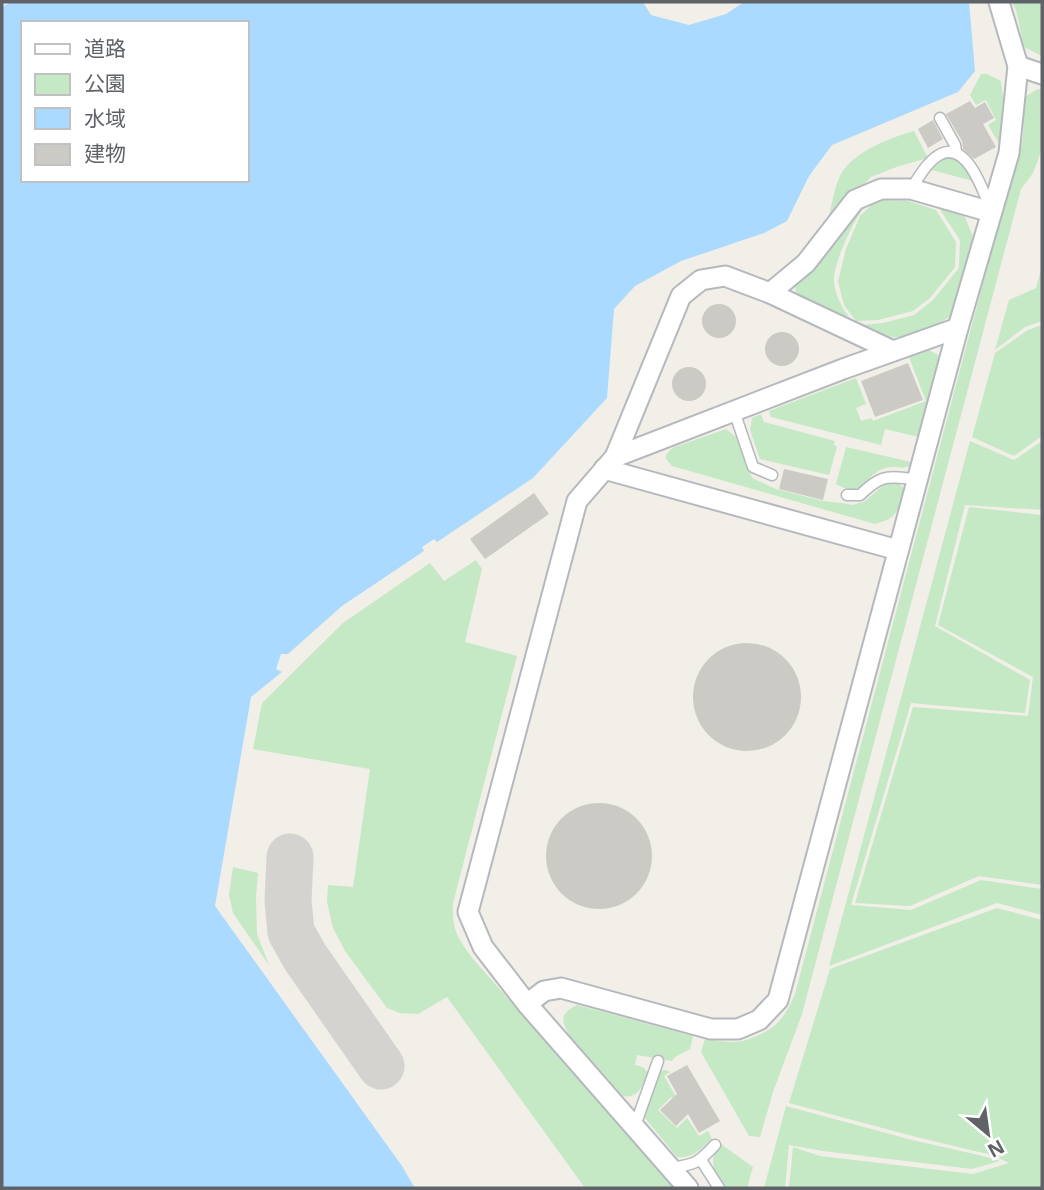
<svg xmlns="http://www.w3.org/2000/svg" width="1044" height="1190" font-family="'Open Sans','Noto Sans JP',sans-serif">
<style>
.green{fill:#c5e8c5}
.water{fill:#aadaff;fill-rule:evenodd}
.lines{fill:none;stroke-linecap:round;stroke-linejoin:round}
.taxiway{stroke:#d4d3d0;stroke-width:47}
.building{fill:#cccac5}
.service-casing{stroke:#b5b8bc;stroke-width:13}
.minor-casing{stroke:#b5b8bc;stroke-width:23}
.service{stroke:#fff;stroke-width:10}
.minor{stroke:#fff;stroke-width:19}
</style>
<rect width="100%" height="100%" fill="#f1efe8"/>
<!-- green -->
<g class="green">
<path d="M1012,2H1042V56L1024,47L1016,10Z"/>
<path d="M981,74H987L1001,81L1003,97L1000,145L988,125L996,120L986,100L976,105L970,95Z"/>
<path d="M1038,89L1042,90V149L1033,173L1021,189L802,1014L773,1092L760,1137L749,1136L701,1052L705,1039C714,1040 724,1042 733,1042C740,1042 747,1040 754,1037C778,1028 785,1016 795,994L1007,192C1014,174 1021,155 1023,136C1024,122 1022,110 1026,96Z"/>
<path d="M914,131L928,158L899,166L871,177L828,221C832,205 834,186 842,172C857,150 890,138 914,131Z"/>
<path d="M952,156L962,164L973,181L932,170L943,158Z"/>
<path d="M877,200L908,201L936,210L956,242L955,267L930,298L913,311L878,320L856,321L844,305L838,281L846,249L860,216Z"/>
<path d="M865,206C854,219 832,266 834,282C835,295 842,307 849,317L797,295L795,288L800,279L811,271L828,254L843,226Z"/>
<path d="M939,208L963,212L973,237L952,316C934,325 910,342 888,336C879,333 870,328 862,325L883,323L914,315L933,300L959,268L960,240Z"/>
<path d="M1042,266V321L1025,327L995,350L1009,300L1036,288Z"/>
<path d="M1042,325V436L1014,456L972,437L995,353L1028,330Z"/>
<path d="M929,350L938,355L939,360L919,437L885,429L881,445L771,417L769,411L856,378L866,404L856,408L861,421L871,418L873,421L926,401L909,357Z"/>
<path d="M761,414L764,422L835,441L834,445L837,447L829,475L760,459L750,430L752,418Z"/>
<path d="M726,429L736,437L752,478L776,489L823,501L842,503L853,505L865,501L885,484L897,482L905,489C898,511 898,518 875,524L672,466L666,459V455L672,448Z"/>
<path d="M970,441L1014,460L1042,441V510L965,505L935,626L1030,680L1025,713L911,703L851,905L911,910L981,880L1042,889V915L997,903L829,966Z"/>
<path d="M846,447L911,462L910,466C903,469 901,467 893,467C876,467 870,479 859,488L848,490L836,484Z"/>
<path d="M969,507L1042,515V885L979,876L910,906L855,903L913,707L1028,716L1033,677L938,625Z"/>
<path d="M476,560L482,569L465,642L517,656L453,903C452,931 457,937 473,959L676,1188H585L447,997L418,1014L400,1013L387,1008L345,951L333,928L327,902L328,885L353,887L370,769L253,749L262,703L343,623L430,563L444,581Z"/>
<path d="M233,867L258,873L256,897L257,934L269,965L233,913L229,895Z"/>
<path d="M997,908L1042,920V1188H789L793,1147L820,1156L973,1174L1009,1163L992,1155L920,1138L789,1103L830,969Z"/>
<path d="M577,1005L693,1036L690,1049L675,1057L672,1061L637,1055L635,1065C642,1066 646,1068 648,1075C642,1086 638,1099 623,1096L569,1035C561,1019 560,1014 577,1005Z"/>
<path d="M666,1070L670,1072L664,1076L683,1109L671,1097L658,1110L677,1128L687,1118L699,1136L708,1131L712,1139C701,1148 693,1159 677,1157L645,1118V1113L660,1071Z"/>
<path d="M786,1106L912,1140L983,1156L1000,1161L972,1169L823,1151L789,1145L785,1188H764Z"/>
<path d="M721,1144L753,1167L747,1188H725C715,1173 706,1160 721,1144Z"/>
</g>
<!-- water -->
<path class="water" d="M11,2H643L651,15L689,25L726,14L744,2H969L975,71L958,92L832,145L809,176L787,221L764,233L681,261L635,286L614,309L607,398L533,478L437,542L434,539L422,547L424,551L342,606L288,654H281L276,669L282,672L251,697L215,906L402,1166L415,1188H2V7ZM23,23H247V180H23Z"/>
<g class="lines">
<!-- taxiway -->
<path class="taxiway" d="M290,857L288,901L291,932L305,957L381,1066"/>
</g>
<!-- building -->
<g class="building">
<path d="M970,101L975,108L985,102L994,118L983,124L996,147L974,159L963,149L962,141L946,114Z"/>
<path d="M933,120L943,139L928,148L918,129Z"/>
<circle cx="719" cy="321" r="17"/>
<circle cx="782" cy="349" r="17"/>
<path d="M908,363L923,400L875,417L861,381Z"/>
<circle cx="689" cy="384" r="17"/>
<path d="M784,469L828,479L823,500L779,489Z"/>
<path d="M534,493L549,514L485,559L470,539Z"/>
<circle cx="747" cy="697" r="54"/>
<circle cx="599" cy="856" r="53"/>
<path d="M687,1065L720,1121L699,1133L688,1114L676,1126L660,1110L677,1094L667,1076Z"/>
</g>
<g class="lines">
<!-- service casing -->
<g class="service-casing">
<g id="service">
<path d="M940,118L955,145L956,152"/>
<path d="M911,189C919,177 927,162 939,155C966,139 983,190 990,208"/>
<path d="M734,411L753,467L772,475"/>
<path d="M847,495H860C883,473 887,477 917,479"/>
<path d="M635,1126L658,1061"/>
<path d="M701,1160L719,1188"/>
<path d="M672,1168C696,1164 698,1163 715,1145"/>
</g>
</g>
<!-- minor casing -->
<g class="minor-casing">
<g id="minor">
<path d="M1018,66L1042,74"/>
<path d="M770,293L806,263L855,200L881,189H911L991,212"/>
<path d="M615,457L843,369L958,328"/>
<path d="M604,469L898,550"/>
<path d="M527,1004L544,991L561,988L711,1029H738L759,1020L778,1000L958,328L1009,153L1018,66L999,2"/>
<path d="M688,1188L527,1004L483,947L468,912L577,501L615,457L681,296L701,280L725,276L770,293L893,351"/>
</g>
</g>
<!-- service -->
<use href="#service" class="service"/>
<!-- minor -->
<use href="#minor" class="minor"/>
</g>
<!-- border -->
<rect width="1044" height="1190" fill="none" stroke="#5f6368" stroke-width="7"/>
<!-- legend -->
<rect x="21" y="21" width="228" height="161" fill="#ffffff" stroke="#bfc1c3" stroke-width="2"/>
<rect x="35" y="44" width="35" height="10" fill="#ffffff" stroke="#bfc1c3" stroke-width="2"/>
<text x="84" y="56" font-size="21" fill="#5f6368">道路</text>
<rect x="35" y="74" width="35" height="21" fill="#c5e8c5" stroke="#bfc1c3" stroke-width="2"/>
<text x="84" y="91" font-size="21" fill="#5f6368">公園</text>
<rect x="35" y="108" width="35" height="21" fill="#aadaff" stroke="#bfc1c3" stroke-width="2"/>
<text x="84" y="126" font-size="21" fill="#5f6368">水域</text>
<rect x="35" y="144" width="35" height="21" fill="#cccac5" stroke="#bfc1c3" stroke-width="2"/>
<text x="84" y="161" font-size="21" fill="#5f6368">建物</text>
<!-- north arrow -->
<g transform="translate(988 1134) rotate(151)" stroke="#ffffff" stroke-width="5" paint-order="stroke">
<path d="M0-5L12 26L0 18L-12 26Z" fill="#5f6368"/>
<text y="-10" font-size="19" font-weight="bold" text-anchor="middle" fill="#5f6368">N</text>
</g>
</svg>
